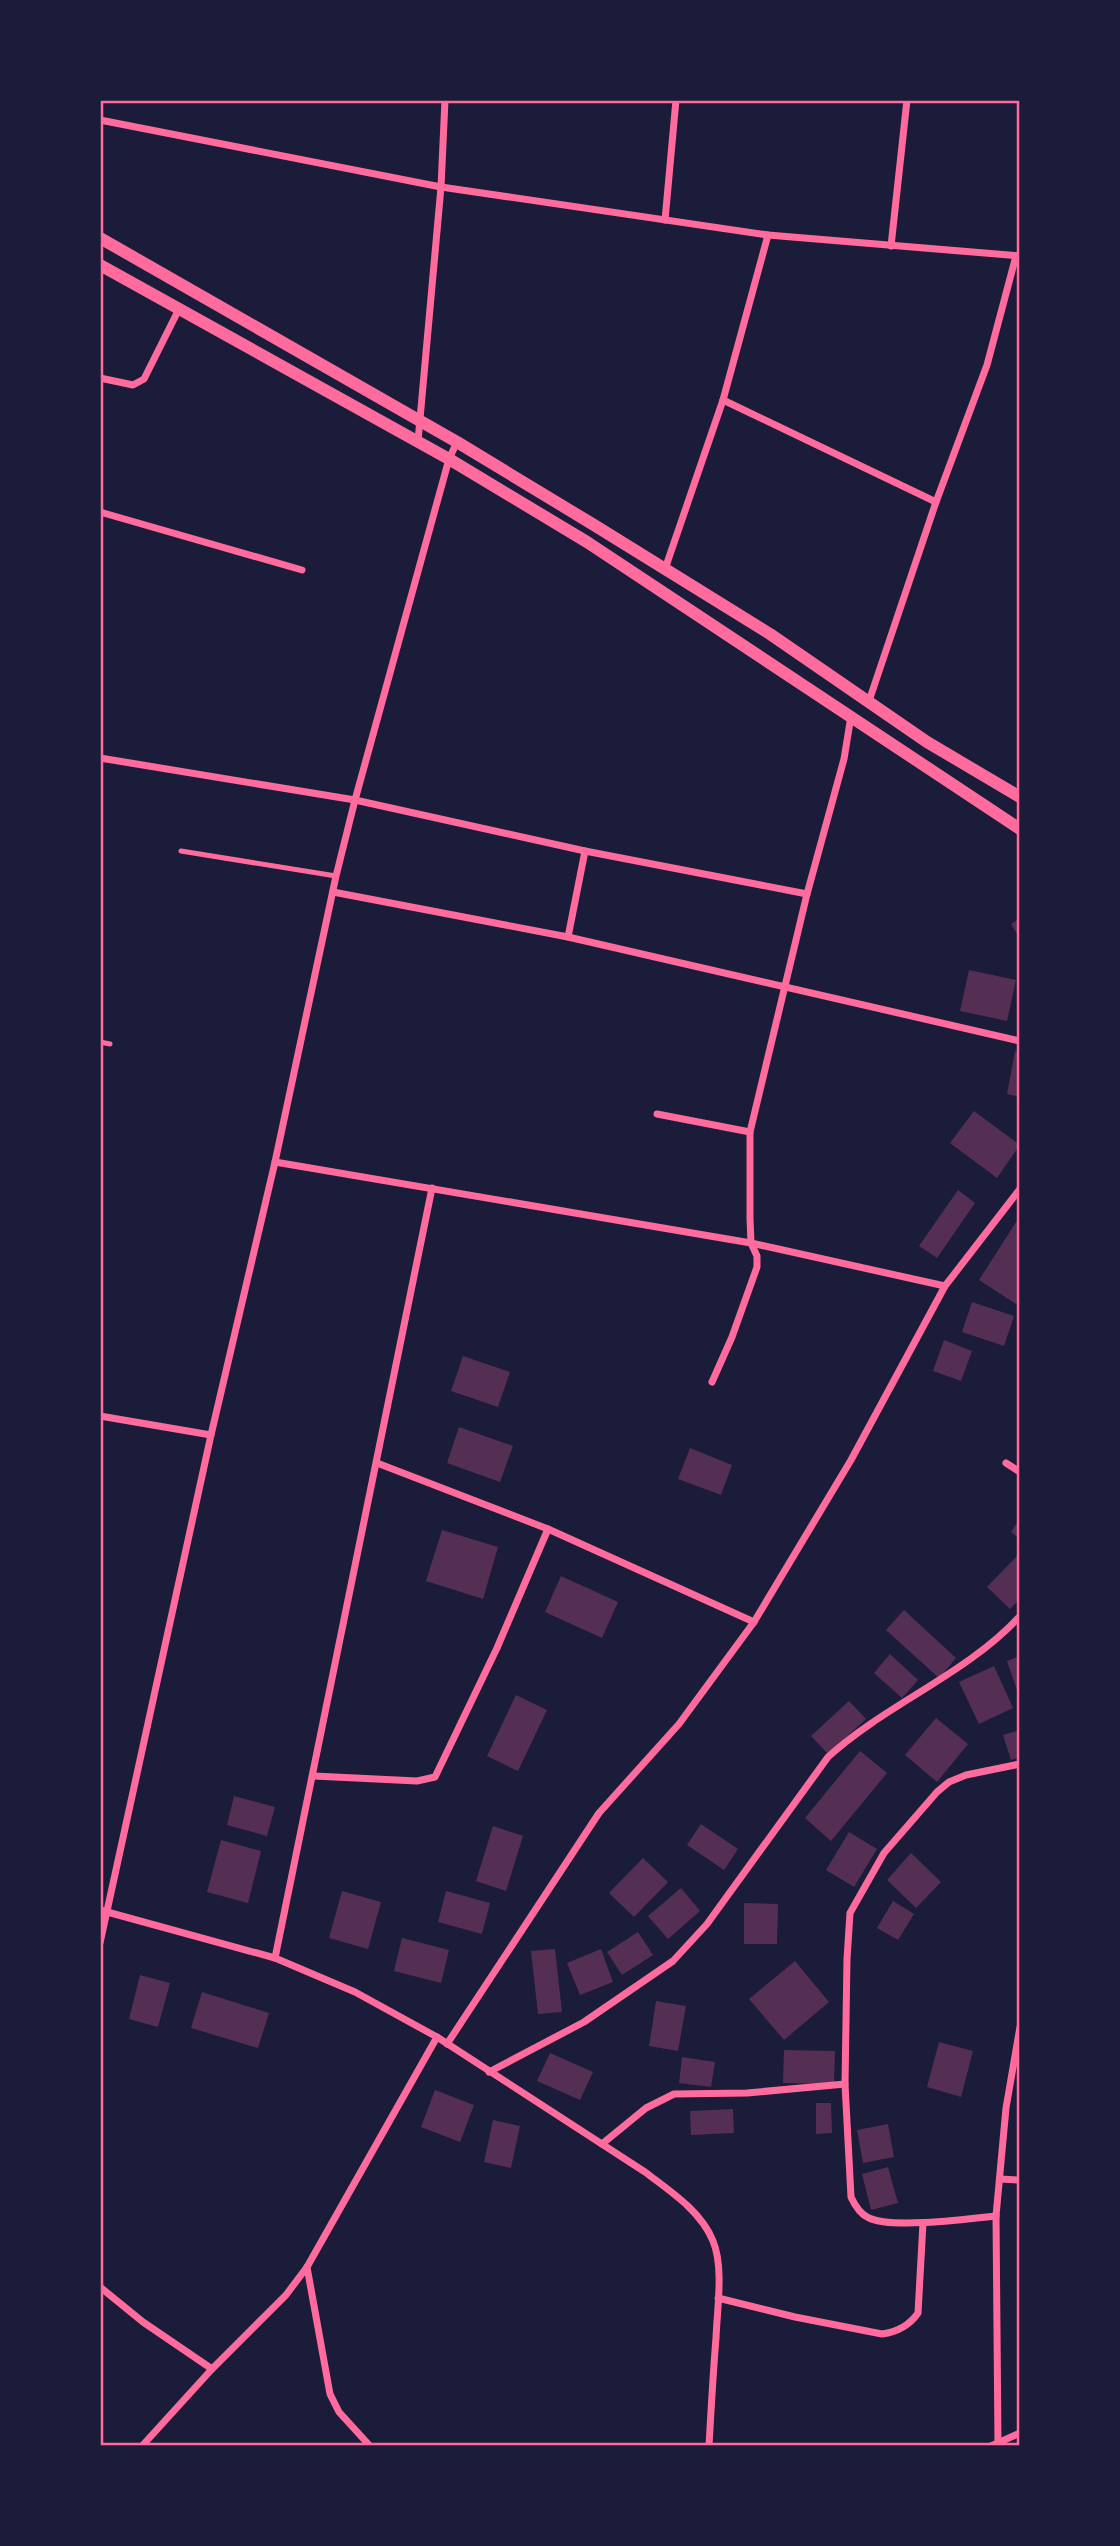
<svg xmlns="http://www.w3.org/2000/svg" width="1120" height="2546" font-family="Cabin,sans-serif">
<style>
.building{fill:#542f53}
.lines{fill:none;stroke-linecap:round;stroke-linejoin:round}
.service{stroke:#ff6b9d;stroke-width:5}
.minor{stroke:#ff6b9d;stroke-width:7}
.tertiary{stroke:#ff6b9d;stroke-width:12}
.neatline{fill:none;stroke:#ff6b9d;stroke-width:2.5}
</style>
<rect width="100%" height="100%" fill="#1b1b3a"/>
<!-- building -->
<g class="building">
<path d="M1020,918V939L1011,924Z"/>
<path d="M969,970L1016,980L1007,1021L960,1011Z"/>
<path d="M1015,1051L1020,1052V1097L1007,1094Z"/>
<path d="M974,1111L1020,1145L997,1178L950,1143Z"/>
<path d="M958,1190L975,1203L937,1258L919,1246Z"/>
<path d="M1020,1216V1298L1016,1304L979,1280Z"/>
<path d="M972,1302L1014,1316L1004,1346L962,1332Z"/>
<path d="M944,1340L972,1351L961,1381L933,1371Z"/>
<path d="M463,1356L510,1372L498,1407L451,1391Z"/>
<path d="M459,1427L513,1446L500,1482L447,1463Z"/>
<path d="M690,1448L732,1465L721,1495L678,1479Z"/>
<path d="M1020,1518V1539L1011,1532Z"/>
<path d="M442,1530L498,1547L483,1599L426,1581Z"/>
<path d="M1020,1553V1599L1010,1609L987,1587Z"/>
<path d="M561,1576L618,1602L602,1638L545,1612Z"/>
<path d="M904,1610L956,1658L939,1678L886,1630Z"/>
<path d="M890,1654L918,1680L902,1698L874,1673Z"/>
<path d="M1020,1656V1699L1007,1661Z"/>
<path d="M994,1666L1013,1708L979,1724L959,1682Z"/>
<path d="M516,1695L547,1710L518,1771L487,1756Z"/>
<path d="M849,1701L866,1719L828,1754L811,1736Z"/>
<path d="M936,1718L968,1744L937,1782L905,1755Z"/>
<path d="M1020,1730V1757L1011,1760L1003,1735Z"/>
<path d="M860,1751L887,1773L831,1841L805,1818Z"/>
<path d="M234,1796L275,1807L267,1836L227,1825Z"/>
<path d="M701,1824L738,1849L724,1870L687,1845Z"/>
<path d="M493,1826L523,1836L506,1891L476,1881Z"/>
<path d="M849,1832L877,1849L854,1887L826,1870Z"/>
<path d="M221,1840L261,1851L248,1903L207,1892Z"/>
<path d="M911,1853L941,1882L916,1908L887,1880Z"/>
<path d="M643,1858L668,1882L634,1917L609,1893Z"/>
<path d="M681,1888L700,1911L668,1939L648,1916Z"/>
<path d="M342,1891L381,1902L368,1949L329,1938Z"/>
<path d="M446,1891L490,1903L482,1934L438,1922Z"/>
<path d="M893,1901L914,1914L898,1940L877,1928Z"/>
<path d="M744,1903L778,1904L777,1944H744Z"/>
<path d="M638,1932L653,1955L622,1975L607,1952Z"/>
<path d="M402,1938L449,1950L441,1983L394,1971Z"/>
<path d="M555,1949L562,2012L538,2014L531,1951Z"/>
<path d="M601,1949L613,1982L580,1995L567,1963Z"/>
<path d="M795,1961L829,2002L784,2040L749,1999Z"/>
<path d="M140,1975L170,1983L158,2027L129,2019Z"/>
<path d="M202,1992L269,2013L258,2048L191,2028Z"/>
<path d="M656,2001L686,2006L678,2051L649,2046Z"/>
<path d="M939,2042L973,2051L961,2097L927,2087Z"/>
<path d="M784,2050L835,2051L834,2084L783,2083Z"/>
<path d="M550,2053L593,2072L580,2100L537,2081Z"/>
<path d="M682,2057L715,2062L711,2087L679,2083Z"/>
<path d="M435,2090L474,2105L460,2142L421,2127Z"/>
<path d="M816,2103H831L832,2133L816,2134Z"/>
<path d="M733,2109L734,2133L691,2135L690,2111Z"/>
<path d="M493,2120L520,2126L511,2168L484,2162Z"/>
<path d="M888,2124L894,2157L863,2163L857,2130Z"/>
<path d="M888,2167L898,2203L871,2210L862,2174Z"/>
</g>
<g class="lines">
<!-- service -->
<g class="service">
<path d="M181,851L336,876"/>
<path d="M100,1042L110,1044"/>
</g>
<!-- minor -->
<g class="minor">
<path d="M100,120L441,187L768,235L1020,256"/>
<path d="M665,220L676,100"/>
<path d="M891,246L907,100"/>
<path d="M100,378L133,385L144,379L179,309"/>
<path d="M723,400L936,502"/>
<path d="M418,441L441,187L445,100"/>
<path d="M100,512L302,570"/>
<path d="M665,569L723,400L768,235"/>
<path d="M869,701L936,502L987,365L1016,256"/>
<path d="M100,758L355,800L585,851L807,894"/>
<path d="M333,892L568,937L1020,1041"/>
<path d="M568,937L585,851"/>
<path d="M657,1114L750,1132"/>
<path d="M275,1162L751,1243L945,1286"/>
<path d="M712,1382L732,1337L757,1267V1256L751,1243L750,1218V1132L807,894L844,759L851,716"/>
<path d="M100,1416L211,1435"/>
<path d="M377,1463L548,1529L754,1622"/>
<path d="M1006,1463L1020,1472"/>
<path d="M314,1776L417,1781L435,1777L497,1648L548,1529"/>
<path d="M100,1910L275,1958L355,1992L437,2037L645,2172C670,2191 701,2211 713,2241C724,2267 717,2310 716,2338C713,2374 711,2410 709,2446"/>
<path d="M100,1943L211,1435L275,1162L336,876L355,800L449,459L457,442"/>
<path d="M275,1958L432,1188"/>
<path d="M447,2044L599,1813L679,1724L754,1622L851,1460L945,1286L1020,1189"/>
<path d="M489,2072L584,2022L673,1961L707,1924L828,1757C886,1704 967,1674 1020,1616"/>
<path d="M602,2144L646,2108L674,2094L747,2093L845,2084"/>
<path d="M1000,2179L1020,2180"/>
<path d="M996,2216C969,2219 891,2229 869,2218C860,2214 855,2206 851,2197L845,2084L847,1959L850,1913L884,1853L937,1792L949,1782L966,1775L1020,1764"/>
<path d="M307,2267L330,2394L339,2412L370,2446"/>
<path d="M100,2287L143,2322L212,2369"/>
<path d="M718,2298L795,2317L882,2334C897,2332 909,2326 918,2313L923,2223"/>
<path d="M998,2443L996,2216L1006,2108L1020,2027"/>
<path d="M142,2446L212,2369L286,2295L307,2267L437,2037"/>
<path d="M991,2446L1020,2433"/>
</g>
<!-- tertiary -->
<g class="tertiary">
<path d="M100,238L457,442L594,525L770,634L927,742L1020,797"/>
<path d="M100,265L449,459L587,542L1020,829"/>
</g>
</g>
<!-- border -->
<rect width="1120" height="2546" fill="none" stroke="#1b1b3a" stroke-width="203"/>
<rect x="102" y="102" width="916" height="2342" class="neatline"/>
</svg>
